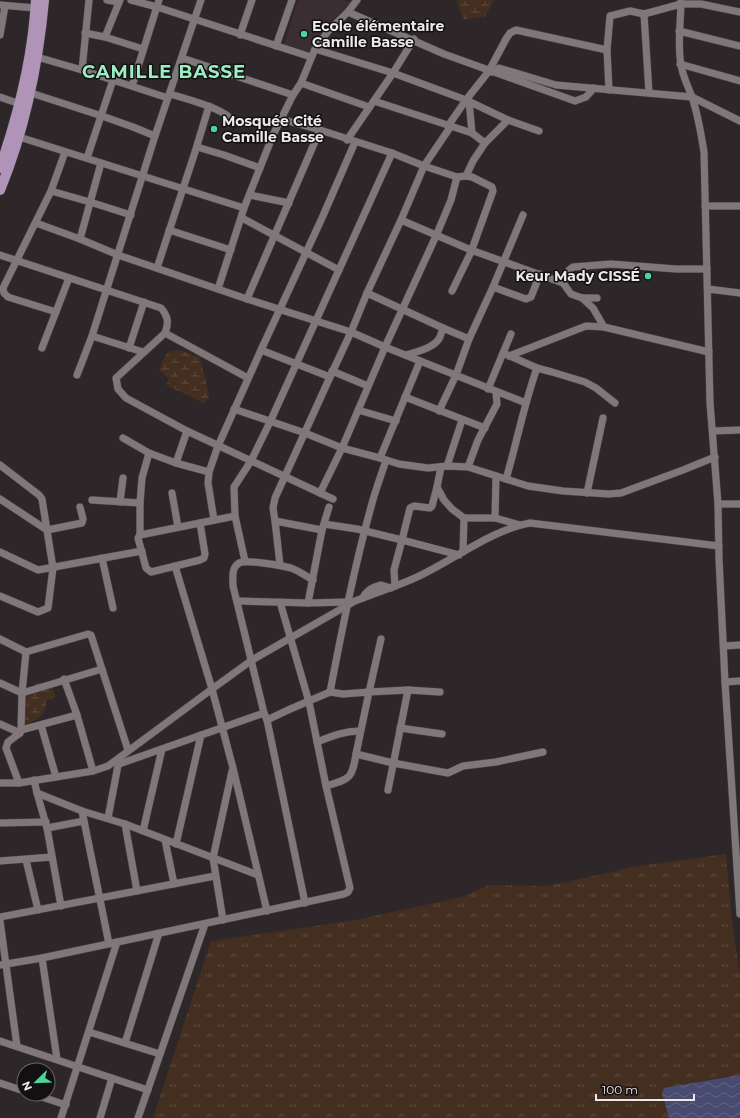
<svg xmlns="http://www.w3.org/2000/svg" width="740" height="1118" font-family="Montserrat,sans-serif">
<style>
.built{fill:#3a2e33}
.grass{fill:url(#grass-tufts)}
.wetland{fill:url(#wetland-marsh)}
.water{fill:url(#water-waves)}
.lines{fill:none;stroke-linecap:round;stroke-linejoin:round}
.minor-casing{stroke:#494346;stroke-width:8}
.primary-casing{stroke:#494346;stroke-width:11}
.minor{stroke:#7f777a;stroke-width:7}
.primary{stroke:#af94b8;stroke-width:10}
.poi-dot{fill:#4ed399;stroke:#131012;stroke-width:1.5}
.labels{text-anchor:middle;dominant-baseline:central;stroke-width:3;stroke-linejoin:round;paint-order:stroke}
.poi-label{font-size:14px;font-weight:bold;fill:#ede8ea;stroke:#131012;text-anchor:start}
.district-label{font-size:18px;font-weight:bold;letter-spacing:1px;fill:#9bedc3;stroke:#131012}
</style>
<defs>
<pattern id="grass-tufts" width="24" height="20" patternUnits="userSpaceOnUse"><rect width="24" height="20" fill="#432e1f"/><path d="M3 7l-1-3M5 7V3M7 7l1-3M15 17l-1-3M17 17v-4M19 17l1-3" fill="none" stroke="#5e4c40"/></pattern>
<pattern id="wetland-marsh" width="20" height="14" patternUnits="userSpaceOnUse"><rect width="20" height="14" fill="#432e1f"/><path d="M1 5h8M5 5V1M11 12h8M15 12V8" fill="none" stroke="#5e4c40"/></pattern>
<pattern id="water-waves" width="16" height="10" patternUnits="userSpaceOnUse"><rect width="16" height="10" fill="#474b70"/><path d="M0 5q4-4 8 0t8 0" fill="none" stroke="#626585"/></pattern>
</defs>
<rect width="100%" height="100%" fill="#2d272a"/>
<!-- built -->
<path class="built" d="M298,0H344L353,3L327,24L309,52L284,44Z"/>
<!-- grass -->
<path class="grass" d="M726,854L733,930L740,973V1118H153L211,941L355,920L462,897L489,885L546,886L612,872L630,867Z"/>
<!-- wetland -->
<g class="wetland">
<path d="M457,0H494L485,17L463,19Z"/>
<path d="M179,350L200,357L209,395L208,399L204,403L166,385L169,379L159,370L163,360L168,352Z"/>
<path d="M47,681L52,686L55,697L46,701C46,715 39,718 28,724L19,720L20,700C29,697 32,692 35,684Z"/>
</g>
<!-- water -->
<path class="water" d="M740,1075V1118H669L662,1093L664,1088Z"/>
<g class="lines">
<!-- minor casing -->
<g class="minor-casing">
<g id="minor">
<path d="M107,0L119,2"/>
<path d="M131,0L157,7L311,57"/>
<path d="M681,0C681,21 677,44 681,65C683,77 688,86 692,97C698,115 701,133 704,152L710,403L718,504L719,559L725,682L740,914"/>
<path d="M0,5L35,8"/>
<path d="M348,12L444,54L575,101L586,97L594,88"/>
<path d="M644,14L649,93"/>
<path d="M679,31L740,46"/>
<path d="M85,33L105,37L143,49"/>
<path d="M0,35L5,6"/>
<path d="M240,35L252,0"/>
<path d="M105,37L120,0"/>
<path d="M276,46L292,0"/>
<path d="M315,49L393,73L466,100L508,120L539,131"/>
<path d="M37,57L82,70L168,98"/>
<path d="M182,58L293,95"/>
<path d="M680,64L740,81"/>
<path d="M82,70L89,0"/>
<path d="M492,72L499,68L556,85L692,97L740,121"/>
<path d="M301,83L369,107"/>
<path d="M132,86L159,0"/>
<path d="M609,90L607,50L610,16L630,11L644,14L681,4H701L740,12"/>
<path d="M31,93L102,116L133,127L155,136"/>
<path d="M170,94C183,98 227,109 232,121"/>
<path d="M0,97L20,104"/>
<path d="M374,101L472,133L485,143"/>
<path d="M469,101L472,133"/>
<path d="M281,119L320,130L392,153L424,166L457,177L466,176L472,177L492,187L493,191L471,252L452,291"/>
<path d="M448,126L466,100L489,71L506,39L510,33L516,30L607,50"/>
<path d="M16,136L244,208"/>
<path d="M347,140L393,73L414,39"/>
<path d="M197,147L224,155L260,168"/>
<path d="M87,158L113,80"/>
<path d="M466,176L473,161L485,143L508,120"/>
<path d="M51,191L90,202L131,215"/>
<path d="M250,195L289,203"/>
<path d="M705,206H740"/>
<path d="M242,218L339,270"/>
<path d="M401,220L471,250L563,283L571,294L582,298H597"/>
<path d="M36,223L80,239L118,255L247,299L351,332L385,347L526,403"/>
<path d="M169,230L231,250"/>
<path d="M80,239L101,163"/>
<path d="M0,255L161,308C168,316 169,323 165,333L116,378L118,389L126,398L187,431L176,463"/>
<path d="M157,268L195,152L209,106"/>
<path d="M563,283L569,270L573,267L611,264L676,269H707"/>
<path d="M493,287L526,299L531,297L540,274"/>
<path d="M218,289L244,208L273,135L293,95L301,83L315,49L329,30L348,12L357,0"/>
<path d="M708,289L740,293"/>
<path d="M367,293L443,328"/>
<path d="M582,298L593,308L604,327"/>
<path d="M247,299L320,130"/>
<path d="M56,312L8,297L4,293L3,288L51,191L65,152"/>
<path d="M165,333L248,378"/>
<path d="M92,336L143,352"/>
<path d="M42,348L69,278"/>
<path d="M129,348L144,302"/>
<path d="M261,350L330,377"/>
<path d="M503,353L511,334"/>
<path d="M406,355C416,352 435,348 440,337C441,334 442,331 443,328L469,339"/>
<path d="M509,356L586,326L604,327L709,352"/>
<path d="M332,371L368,386"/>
<path d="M77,375L92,336L155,136L201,0"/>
<path d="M488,389L503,353L537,368L552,372L585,382L596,388L615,403"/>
<path d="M405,397L485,428"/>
<path d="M234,409L305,433L342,448L380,458L399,464L428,468L447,466L468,467L528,486L563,491L609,494L621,493L683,470L715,457"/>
<path d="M358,410L396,421"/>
<path d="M439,411L456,375L469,339L493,287L523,215"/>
<path d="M187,431L333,499"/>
<path d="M713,431L740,430"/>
<path d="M123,438L149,453L176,463L209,472"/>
<path d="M149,453L142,478L140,503V535L138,538L146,568L151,572L200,560L204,558L205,554L200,523"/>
<path d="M380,458L420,361"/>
<path d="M0,465L39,495L42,499L53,568L48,608L38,612L0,596"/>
<path d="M447,466L462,420"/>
<path d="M468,467L478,440L497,404L496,392"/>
<path d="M506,479C517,442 524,404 537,368"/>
<path d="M437,487L441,467"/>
<path d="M172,493L178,527"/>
<path d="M320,493L342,448L385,347L436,236L451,200L457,177"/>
<path d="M587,493L603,418"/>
<path d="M0,499L47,530L82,523L83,519L80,507"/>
<path d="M92,500L140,503"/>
<path d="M120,502L123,478"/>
<path d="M718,504H740"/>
<path d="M495,518L496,476"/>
<path d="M214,520L208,483L209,472L218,446L261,350L322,218L355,142"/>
<path d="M275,521L273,508L275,498L330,377L351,332L367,293L401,220L424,166L451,126"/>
<path d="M324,524L357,529L402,540L394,570L395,586"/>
<path d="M140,535L235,516"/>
<path d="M0,552L38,570L142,551"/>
<path d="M463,552L464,518"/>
<path d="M459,555L402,540L410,508L414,506L430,508L432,506L437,487L444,500L452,509L464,518H495L520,525"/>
<path d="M102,558L113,608"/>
<path d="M245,561L235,516L234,487L251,461L270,422L392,153"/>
<path d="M280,565L275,521L322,530"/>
<path d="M175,566L212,689L233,768L267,911"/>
<path d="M363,598C381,591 400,585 417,577C452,561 493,529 530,523L719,546"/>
<path d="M237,601L308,603L348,602"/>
<path d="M308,603L322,530L329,507"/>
<path d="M0,639L26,652L88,634L91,635L128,750"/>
<path d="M381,639L369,692L408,690L440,692"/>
<path d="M724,646L740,645"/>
<path d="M64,679L77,715L93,771"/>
<path d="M725,682L740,681"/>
<path d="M0,683L22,693L102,669"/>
<path d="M330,692C342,630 354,568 371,507C375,491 381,476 386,460"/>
<path d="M267,720L288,710L330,692L343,694L369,692L356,754L393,763L448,773L463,766L496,762L543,752"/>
<path d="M0,724L20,733"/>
<path d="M41,725L56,777"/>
<path d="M400,728L442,734"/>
<path d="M21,730L77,715"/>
<path d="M317,742C332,736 344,731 360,731"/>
<path d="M119,764L264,713"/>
<path d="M34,780L37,793L82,811L125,824L258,875"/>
<path d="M0,783H19L93,771L108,766L212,689L252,660L355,601L363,598C366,590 373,587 381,585L391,588"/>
<path d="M19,783L6,748L8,742L20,733L21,730L22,693L26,652"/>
<path d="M326,786C350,779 352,779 356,754"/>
<path d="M388,790L408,690"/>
<path d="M37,793L47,828L61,906"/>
<path d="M82,811L109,944"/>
<path d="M108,818L119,760"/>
<path d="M0,823L46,822"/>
<path d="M125,824L137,891"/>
<path d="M47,828L84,821"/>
<path d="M143,831L162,749"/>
<path d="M165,840L174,884"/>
<path d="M176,844L201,735"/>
<path d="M26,860L38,910"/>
<path d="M0,861L52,857"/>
<path d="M305,903L267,720L264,713L233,586C233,578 231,568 239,563C246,559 283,566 291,568C299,571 306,576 313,580"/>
<path d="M0,917L215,876"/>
<path d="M223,920L213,858L232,771"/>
<path d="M0,921L17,1046"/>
<path d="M42,958L57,1059"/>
<path d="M0,965L42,958L344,894L348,892L350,888L326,786L309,702L280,602"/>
<path d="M89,1032L160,1054"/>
<path d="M0,1041L148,1090"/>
<path d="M125,1043L159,933"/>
<path d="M0,1083L24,1091"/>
<path d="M33,1094L66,1105"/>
<path d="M61,1118L117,942"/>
<path d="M100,1118L112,1078"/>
<path d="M138,1118L205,924"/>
</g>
</g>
<!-- primary casing -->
<g class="primary-casing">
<g id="primary">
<path d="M0,168C19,113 33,58 36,0"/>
<path d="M0,190C25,129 38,65 44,0"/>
</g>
</g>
<!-- minor -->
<use href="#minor" class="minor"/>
<!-- primary -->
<use href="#primary" class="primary"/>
</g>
<!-- markers -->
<g class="poi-dot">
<circle cx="304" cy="34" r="4"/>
<circle cx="214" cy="129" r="4"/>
<circle cx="648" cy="276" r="4"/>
</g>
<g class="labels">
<!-- poi labels -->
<g class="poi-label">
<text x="312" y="26">Ecole élémentaire<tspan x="312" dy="16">Camille Basse</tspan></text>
<text x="222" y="121">Mosquée Cité<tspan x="222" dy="16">Camille Basse</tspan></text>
<text x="640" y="276" text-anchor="end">Keur Mady CISSÉ</text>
</g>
<!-- district labels -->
<g class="district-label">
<text x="164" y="72">CAMILLE BASSE</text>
</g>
</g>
<!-- north arrow -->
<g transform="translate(36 1082) rotate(247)"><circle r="19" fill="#131012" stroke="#6a6668"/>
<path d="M0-3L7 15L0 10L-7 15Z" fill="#4ed399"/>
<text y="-6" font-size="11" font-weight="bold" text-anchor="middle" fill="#ede8ea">N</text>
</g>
<!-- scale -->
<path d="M596 1094v6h98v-6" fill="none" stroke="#ede8ea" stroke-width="2"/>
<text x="602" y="1094" font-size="12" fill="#ede8ea" stroke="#131012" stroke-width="3" paint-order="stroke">100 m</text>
</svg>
